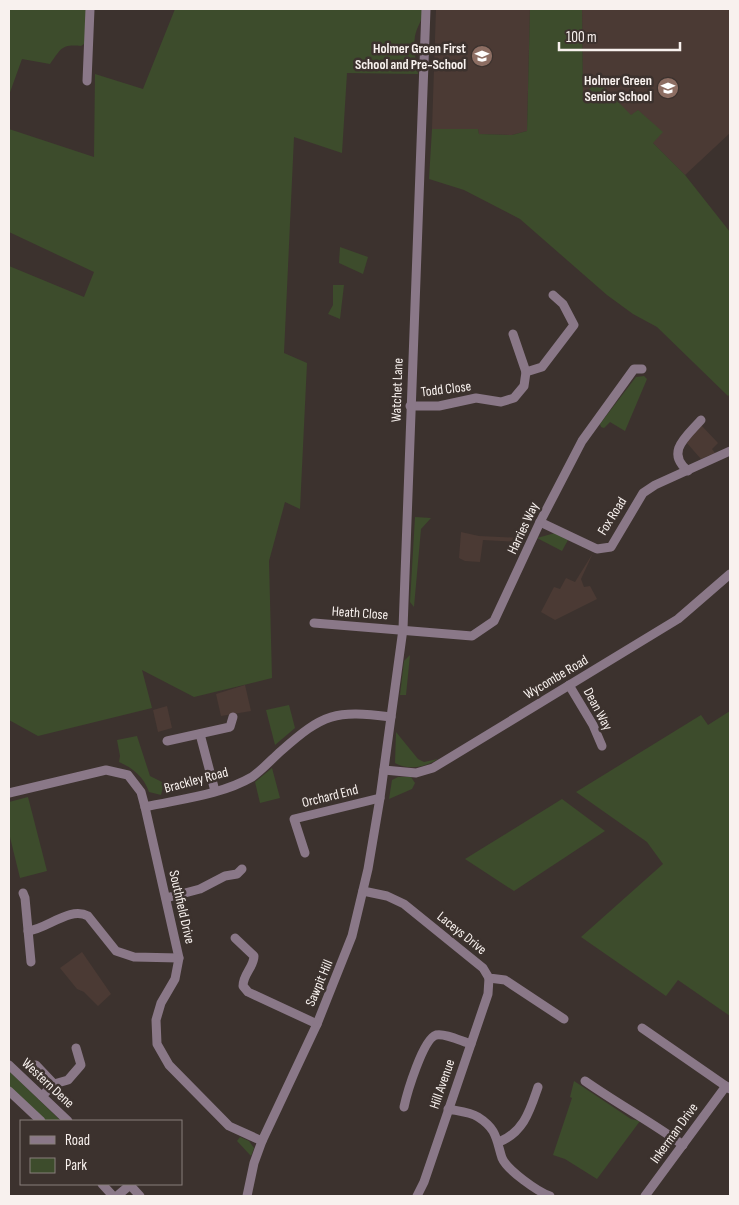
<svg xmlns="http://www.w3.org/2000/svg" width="739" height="1205" font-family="'Sofia Sans Condensed',sans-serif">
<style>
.built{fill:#4b3a34}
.green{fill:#3d4c2c}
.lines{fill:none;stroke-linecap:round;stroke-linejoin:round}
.minor{stroke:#8a7888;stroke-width:9}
.labels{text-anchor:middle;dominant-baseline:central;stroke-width:5;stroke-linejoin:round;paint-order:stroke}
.poi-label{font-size:14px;font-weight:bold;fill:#f8f1ee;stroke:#3c322e;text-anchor:end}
.street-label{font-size:14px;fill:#f8f1ee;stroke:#3c322e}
</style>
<rect width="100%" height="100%" fill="#3c322e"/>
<!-- built -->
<g class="built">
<path d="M436,9H530L527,131L512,135L479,134L478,129H432Z"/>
<path d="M582,9H730V133L685,175L653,143L638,110L632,116L583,96Z"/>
<path d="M701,425L718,443L712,449L715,453L701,459L686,442Z"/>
<path d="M461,532L479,536L523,538L521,542L483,540L480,562L465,561L459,558Z"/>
<path d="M593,553L581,579L584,587L590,586L597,599L555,620L541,612L554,587L560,589L566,578L575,582Z"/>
<path d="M245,685L251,711L221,716L216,694Z"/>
<path d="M167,706L172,728L158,732L153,710Z"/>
<path d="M82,952L111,994L98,1006L84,992L77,989L60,968Z"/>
</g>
<!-- green -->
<g class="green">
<path d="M9,9H88L87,42L81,46C61,44 61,49 50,64L22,59L9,95Z"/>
<path d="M175,9H423C423,20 417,26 415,36C413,49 416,61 418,74L347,73L342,153L294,137L284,353L307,363L300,509L285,502L269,561L272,678L194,697L142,670L152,708L38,736L9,720V266L84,297L94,272L9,232V129L94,157L95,74L143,89Z"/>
<path d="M530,9H582L583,95L598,81L631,115L638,110L663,132L653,143L685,175L730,232V394L728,396L657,327L633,314L607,295L520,219L464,190L429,179L432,129H478L479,134L512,135L527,131Z"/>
<path d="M340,247L368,257L363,274L339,263Z"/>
<path d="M333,285H344L340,319L328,314L333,305Z"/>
<path d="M644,376L647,379L625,431L610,422L604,428L601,427L600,424L636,377Z"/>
<path d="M415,517L431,518L421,529L414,607L410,602Z"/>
<path d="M555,533L568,540L562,551L537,538Z"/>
<path d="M410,655L406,695H400L404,661Z"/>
<path d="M289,705L295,728L275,745L266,710Z"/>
<path d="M730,711V1016L678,980L666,996L581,937L663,864L647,842L576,792L701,715L708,725Z"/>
<path d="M396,732L418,759L424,762L438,759C425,767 409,771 395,763Z"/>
<path d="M137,736L150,776L164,783L161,795L149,792C144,777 133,768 119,762L120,756L117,740Z"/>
<path d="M272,768L280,798L260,803L255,782Z"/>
<path d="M398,777H411L415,783L412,789L389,799L392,780Z"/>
<path d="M28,797L47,871L20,878L9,833V802Z"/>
<path d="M562,799L605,831L514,891L465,859Z"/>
<path d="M9,1071L61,1121H45L9,1087Z"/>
<path d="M574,1081L631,1119L640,1121L597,1179L565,1159L553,1155L572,1098L570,1097Z"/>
<path d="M240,1137L249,1141L254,1148L251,1156L237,1141Z"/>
</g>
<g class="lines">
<!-- minor -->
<g class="minor">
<path d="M87,81L90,9"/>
<path d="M513,334L526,372"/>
<path d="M410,406H439L476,398L501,402L514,398L524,386L526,372L542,367L574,325L563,304L553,295"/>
<path d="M688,471C665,452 686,437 701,420"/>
<path d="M540,522L597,549L611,547L643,493L655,485L730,451"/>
<path d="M314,623L472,636L494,621L540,522L582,441L634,369H642"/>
<path d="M569,685L593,725L602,746"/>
<path d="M200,734L215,791"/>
<path d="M167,741L230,727L233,717"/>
<path d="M384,770L416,773L433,768L678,619L730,574"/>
<path d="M9,793L106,770L128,775L141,792L145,807C180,799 221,795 252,777C262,770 272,759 281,751C324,713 335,710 391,717"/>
<path d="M145,807L179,958L175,979L161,1003L156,1020L157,1044L169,1065L229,1126L262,1141"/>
<path d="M305,853L294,819L380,798"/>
<path d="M363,891L387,896L404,904L483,968L489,978L505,980L564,1019"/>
<path d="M23,893L25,898L31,962"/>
<path d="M166,898L200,889L225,876L237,874L242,869"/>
<path d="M28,931C47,929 70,906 88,916L116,951L134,957L179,958"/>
<path d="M235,938L254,956C254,967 243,974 243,986L248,992L317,1024"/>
<path d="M642,1028L730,1089"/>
<path d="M9,1065L68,1121"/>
<path d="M36,1065L54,1084"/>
<path d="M585,1081C618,1104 651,1122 683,1145"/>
<path d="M9,1091L41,1121"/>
<path d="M42,1096L54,1084L68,1080L81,1065L76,1048"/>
<path d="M404,1107C407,1093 423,1039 436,1035C445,1033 461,1041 471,1044"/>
<path d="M448,1109C457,1111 470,1112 478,1117C497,1129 496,1139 502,1158C507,1170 538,1192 550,1196"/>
<path d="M499,1142C524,1132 530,1110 538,1087"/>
<path d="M102,1184L113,1196"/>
<path d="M129,1184L140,1196"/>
<path d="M117,1196L130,1185"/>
<path d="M247,1196L254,1163L262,1141L317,1024L352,936L368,869L380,798L403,629L426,9"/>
<path d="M417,1196L424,1182L488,994L489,978"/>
<path d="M645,1196L726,1086"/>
</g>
</g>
<!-- icons -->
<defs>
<g id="school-disc" transform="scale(1.125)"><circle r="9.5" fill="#8d6e63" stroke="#3c322e"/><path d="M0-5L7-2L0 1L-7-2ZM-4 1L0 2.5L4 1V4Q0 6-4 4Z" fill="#fff"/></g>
</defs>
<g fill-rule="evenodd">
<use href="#school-disc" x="482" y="56"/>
<use href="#school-disc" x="668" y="88"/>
</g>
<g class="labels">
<!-- poi labels -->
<g class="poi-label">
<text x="466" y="48">Holmer Green First<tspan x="466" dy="16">School and Pre-School</tspan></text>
<text x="652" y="80">Holmer Green<tspan x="652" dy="16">Senior School</tspan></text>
</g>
<!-- street labels -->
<g class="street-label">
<text transform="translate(446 389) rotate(-7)">Todd Close</text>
<text transform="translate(397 390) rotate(-88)">Watchet Lane</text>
<text transform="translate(612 516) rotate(-58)">Fox Road</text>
<text transform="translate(523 528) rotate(-65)">Harries Way</text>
<text transform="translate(360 613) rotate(4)">Heath Close</text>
<text transform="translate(556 677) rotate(-31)">Wycombe Road</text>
<text transform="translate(598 709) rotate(62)">Dean Way</text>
<text transform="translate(196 780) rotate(-15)">Brackley Road</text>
<text transform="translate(330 796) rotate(-14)">Orchard End</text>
<text transform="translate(182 907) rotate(77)">Southfield Drive</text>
<text transform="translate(462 933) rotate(39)">Laceys Drive</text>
<text transform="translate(319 983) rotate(-67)">Sawpit Hill</text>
<text transform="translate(48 1083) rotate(43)">Western Dene</text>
<text transform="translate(442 1084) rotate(-71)">Hill Avenue</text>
<text transform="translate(674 1133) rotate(-54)">Inkerman Drive</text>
</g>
</g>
<!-- border -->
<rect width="739" height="1205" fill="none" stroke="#f8f1ee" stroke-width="20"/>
<!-- legend -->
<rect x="20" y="1120" width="162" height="65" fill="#3c322e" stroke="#877e7b"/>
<rect x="30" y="1136" width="25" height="8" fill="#8a7888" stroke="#877e7b"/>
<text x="65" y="1145" font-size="15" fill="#f8f1ee">Road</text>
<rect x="30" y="1158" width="25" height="15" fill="#3d4c2c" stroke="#877e7b"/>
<text x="65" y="1170" font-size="15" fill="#f8f1ee">Park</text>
<!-- scale -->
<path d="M559 42v8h121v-8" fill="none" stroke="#f8f1ee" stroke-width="2.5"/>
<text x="566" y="42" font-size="15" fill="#f8f1ee" stroke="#3c322e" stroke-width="4" paint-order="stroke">100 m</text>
</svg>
